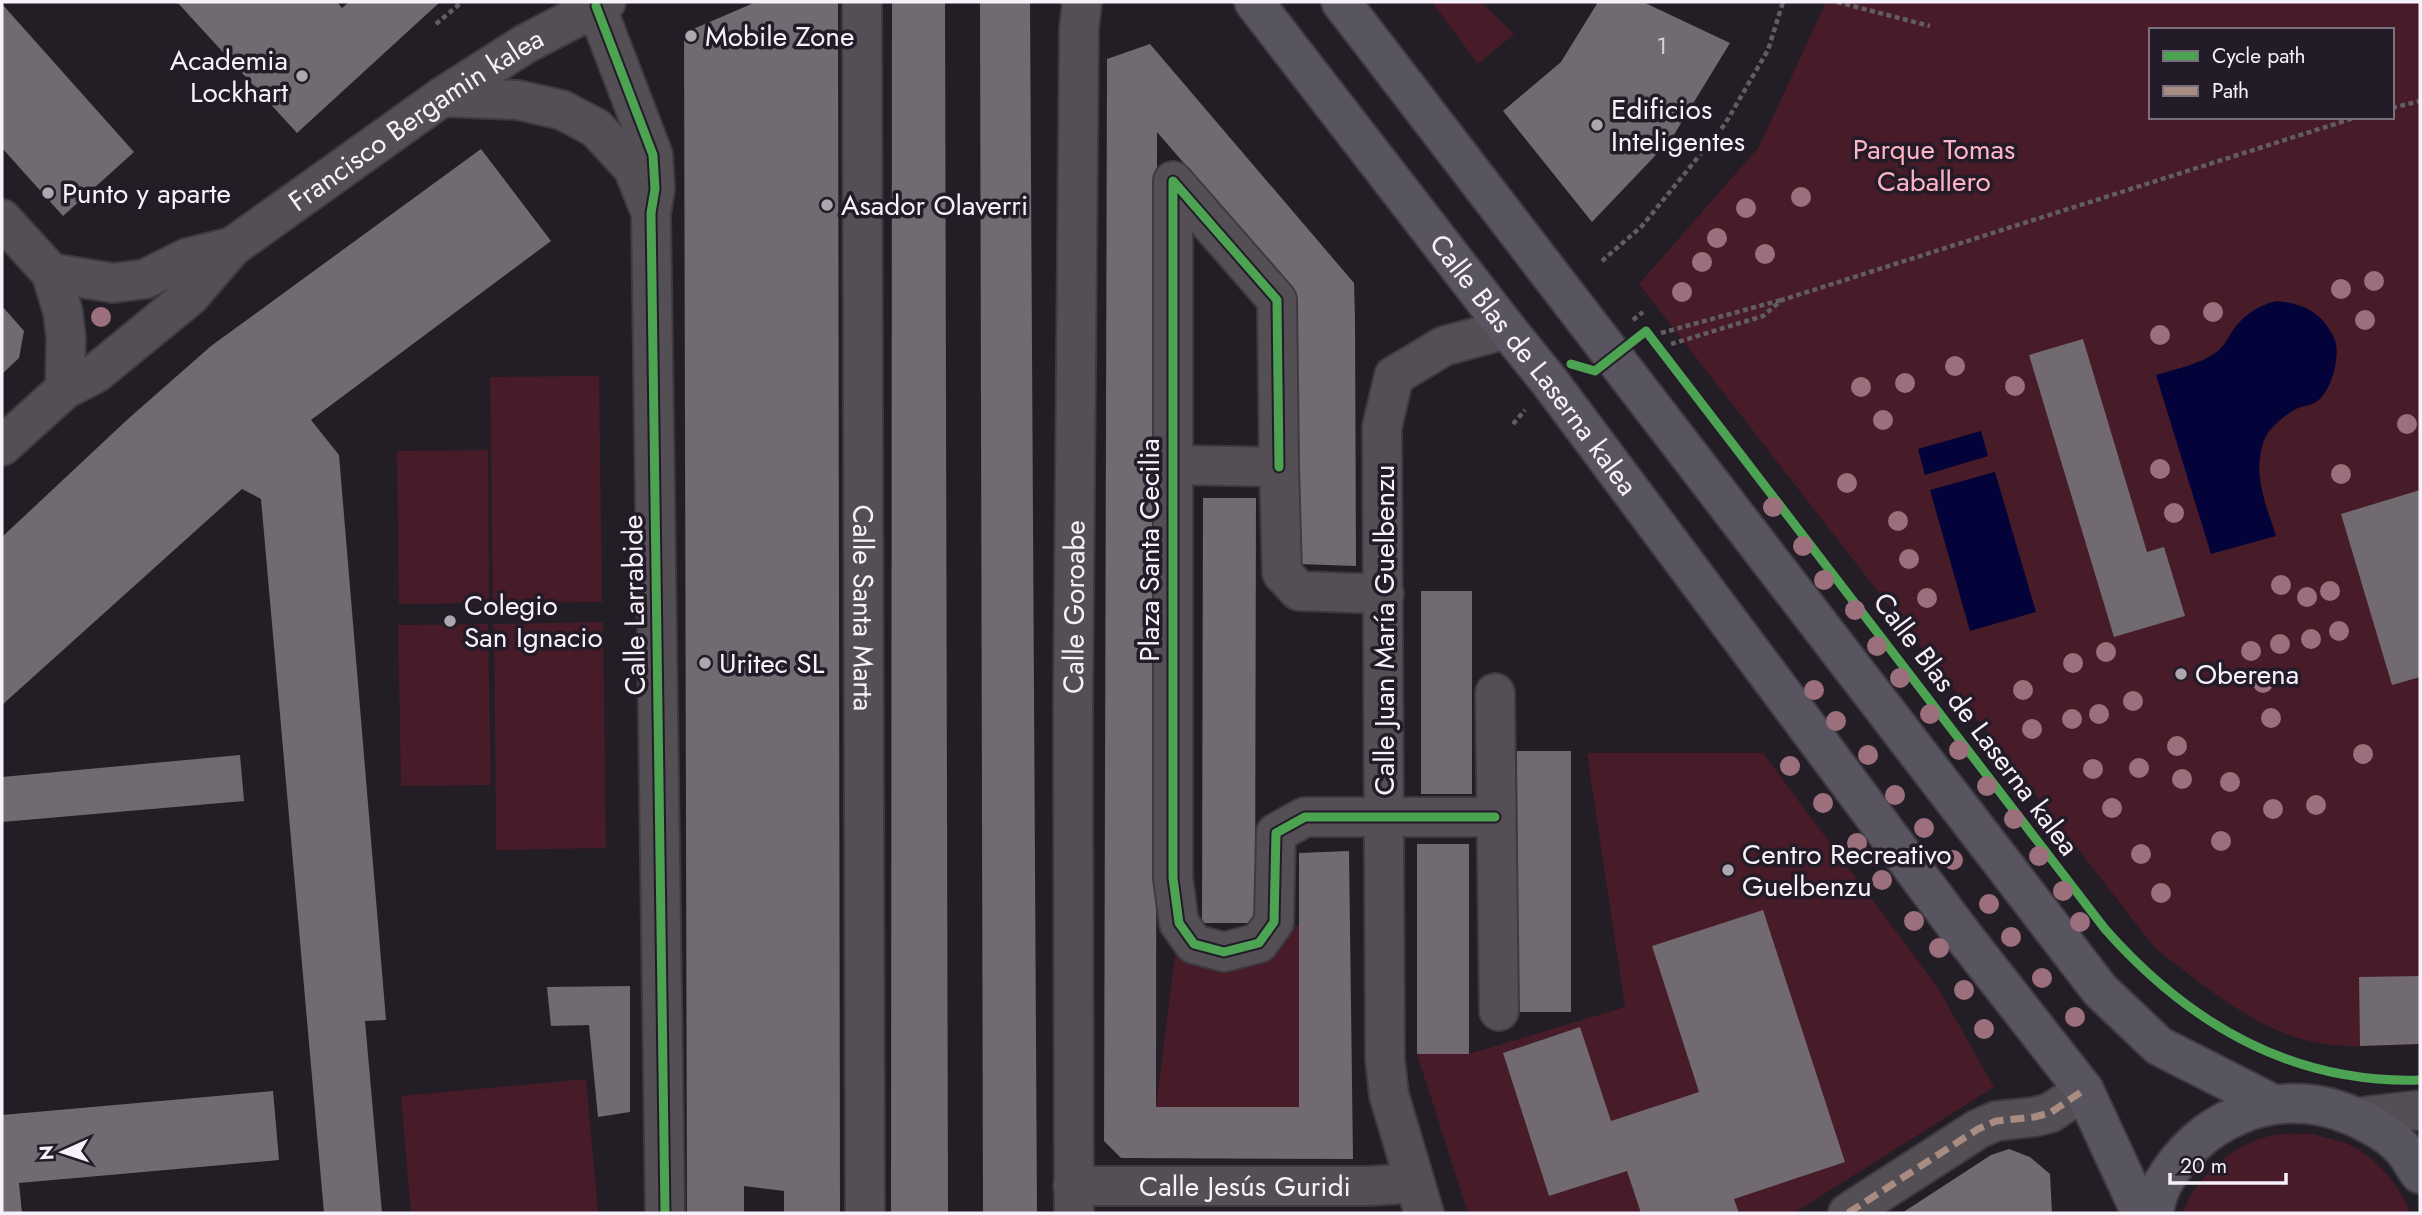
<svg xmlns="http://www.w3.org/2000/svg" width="2422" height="1215" font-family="Jost,sans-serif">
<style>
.green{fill:#471b27;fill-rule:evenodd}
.water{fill:#030339}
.building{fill:#716a70}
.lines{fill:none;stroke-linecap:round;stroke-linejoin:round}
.minor-casing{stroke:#3e3a42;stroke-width:42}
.major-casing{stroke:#3e3a42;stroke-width:42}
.path{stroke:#615d63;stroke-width:4.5;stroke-dasharray:5 3.5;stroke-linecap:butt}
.minor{stroke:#534f55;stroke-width:38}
.major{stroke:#595560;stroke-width:38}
.quiet{stroke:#a88b81;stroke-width:7;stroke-dasharray:14 7;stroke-linecap:butt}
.cycleway-casing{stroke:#241b29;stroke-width:13}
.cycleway{stroke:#4ca352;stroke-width:9}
.tree{fill:#9b707c}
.poi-dot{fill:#ada7b0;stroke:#241b29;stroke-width:2.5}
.labels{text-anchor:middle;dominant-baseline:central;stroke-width:7;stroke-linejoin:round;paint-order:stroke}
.number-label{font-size:24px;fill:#d6cfd8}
.poi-label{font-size:28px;fill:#f7f1fb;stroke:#241b29;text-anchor:start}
.street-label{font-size:28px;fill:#f7f1fb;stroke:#241b29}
.park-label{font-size:28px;fill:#feb4c2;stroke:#241b29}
</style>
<rect width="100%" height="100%" fill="#231e26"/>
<!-- green -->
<g class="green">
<path d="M1432,2H1481L1514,34L1478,64Z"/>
<path d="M1826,2H2420V1044C2392,1045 2362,1048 2333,1045C2265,1039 2207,988 2155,948L1639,284L1759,147ZM2151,30H2392V117H2151Z"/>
<path d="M599,376L602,602L493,603L490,377Z"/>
<path d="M488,450L489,603L399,604L397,451Z"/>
<path d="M603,622L606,848L496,850L494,624Z"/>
<path d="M488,624L491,785L401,786L398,625Z"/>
<path d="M1587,753H1763L1938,988L1994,1087L1794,1213H1468L1417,1054H1469L1625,1007Z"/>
<path d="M1274,922L1299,926V1107H1156L1179,923L1194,944Z"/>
<path d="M586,1079L598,1213H411L401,1096Z"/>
<path d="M2314,1134C2325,1138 2339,1140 2350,1145C2374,1156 2403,1188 2410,1213H2183C2194,1177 2238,1140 2275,1135C2288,1133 2301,1134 2314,1134Z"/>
</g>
<!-- water -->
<g class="water">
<path d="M2276,301C2298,303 2317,309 2329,329C2332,334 2335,338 2336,344C2339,360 2331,393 2316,402C2310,406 2302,406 2296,409C2285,415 2270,427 2265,438C2251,472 2266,504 2276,536L2211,554L2156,375C2176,369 2201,364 2218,351C2224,346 2227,340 2231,333C2242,316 2257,306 2276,301Z"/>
<path d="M1981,431L1988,456L1925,475L1918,449Z"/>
<path d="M1995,472L2036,612L1970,631L1930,490Z"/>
</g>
<!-- building -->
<g class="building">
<path d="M177,2H337L342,8L349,2H440L297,133Z"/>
<path d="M756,2H838L840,1213H784V1191L744,1186V1213H687L684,33Z"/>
<path d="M892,2H945L948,1213H891Z"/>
<path d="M980,2H1030L1037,1213H983Z"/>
<path d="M1598,2H1643L1730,43L1672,138L1592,222L1503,111L1561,62Z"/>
<path d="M2,4L134,152L63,216L2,148Z"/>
<path d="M1150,44L1354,283L1355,320L1356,566L1299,564L1297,294L1157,132L1156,1107H1299V853L1349,851L1353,1159L1121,1158L1104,1141L1107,59Z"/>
<path d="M481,149L551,241L311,420L339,455L386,1020L365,1021L382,1213H324L261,499L242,489L2,705V537L128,419L211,346Z"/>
<path d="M2,306L24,331L19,358L2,374Z"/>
<path d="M2083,339L2147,552L2164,547L2185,616L2114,637L2029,355Z"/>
<path d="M2420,490V677L2392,685L2341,514Z"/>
<path d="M1203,498H1256L1255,923H1202Z"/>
<rect x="1421" y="591" width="51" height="203"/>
<path d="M1517,751H1571V1012H1518Z"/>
<path d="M240,755L244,801L2,822V777Z"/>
<rect x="1417" y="844" width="52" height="210"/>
<path d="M1763,910L1845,1162L1734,1199L1739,1213H1641L1627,1171L1549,1196L1503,1053L1580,1027L1611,1121L1699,1092L1652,946Z"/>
<path d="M2420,976V1044L2360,1046L2359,977Z"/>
<path d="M630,986V1112L598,1117L589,1025L551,1026L547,987Z"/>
<path d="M273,1091L279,1160L19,1183L22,1213H2V1115Z"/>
<path d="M2009,1149L2030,1157L2050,1174L2052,1213H1902L1991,1155Z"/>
</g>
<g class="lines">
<!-- minor casing -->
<g class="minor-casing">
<g id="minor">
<path id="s1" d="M862,2L865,1213"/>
<path d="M596,6L653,155L655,189L651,213L665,1213"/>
<path d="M442,97L518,100L562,110L596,128L633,168L649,208"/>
<path d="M2,219L51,273L63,312L66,338L65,389"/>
<path d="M51,273L113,283L145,279L187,258L232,247"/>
<path id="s2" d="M2,446L65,389L96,373L190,296L232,247L442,97L525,44L606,2"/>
<path d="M1172,465L1279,467L1282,573L1299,591L1384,594"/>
<path d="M1279,467L1277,300L1173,181V878L1179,923L1194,944L1224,952L1259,943L1274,922L1276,833L1305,817H1495"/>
<path d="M1495,693L1499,1011"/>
<path d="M2359,1117L2420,1110"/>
<path id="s3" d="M1073,1186H1370L1415,1183"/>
<path id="s4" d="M1074,1213L1073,703L1079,29L1082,2"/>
<path d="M1424,1213L1389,1095L1385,1059L1382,427L1394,376L1444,346L1507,329"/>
<path d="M1848,1213L1978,1129L1996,1121L2034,1117L2050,1113L2084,1090"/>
</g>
</g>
<!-- major casing -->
<g class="major-casing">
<g id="major">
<path id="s5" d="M1254,2L1507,329L1549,381L1965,938L2084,1090L2141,1213"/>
<path d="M1341,2L2100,990L2159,1046L2273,1104"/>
<path d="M2153,1213C2156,1203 2158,1192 2163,1183C2199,1121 2268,1089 2337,1110C2358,1117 2387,1131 2402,1148C2409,1156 2414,1166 2420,1174"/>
</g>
</g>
<!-- path -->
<g class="path">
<path d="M1837,2L1930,26"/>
<path d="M436,24L462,2"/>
<path d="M2392,108L2420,101"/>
<path d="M1602,261L1642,226L1725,124L1768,50L1783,2"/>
<path d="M1633,320L1643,312"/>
<path d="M1661,333L1781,300"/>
<path d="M1671,344L1763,316L1782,300L2357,117"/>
<path d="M1513,424L1525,410"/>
</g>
<!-- minor -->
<use href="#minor" class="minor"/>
<!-- major -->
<use href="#major" class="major"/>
<!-- quiet -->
<path class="quiet" d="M1848,1213L1978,1129L1996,1121L2034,1117L2050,1113L2084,1090"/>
<!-- cycleway casing -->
<g class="cycleway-casing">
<g id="cycleway">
<path d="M596,6L653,155L655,189L651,213L665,1213"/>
<path d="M1571,364L1595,371L1646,331L2105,929C2189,1024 2291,1084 2420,1080"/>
<path d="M1279,467L1277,300L1173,181V878L1179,923L1194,944L1224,952L1259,943L1274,922L1276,833L1305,817H1495"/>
</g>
</g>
<!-- cycleway -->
<use href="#cycleway" class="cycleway"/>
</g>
<!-- trees -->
<g class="tree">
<circle cx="1801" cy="197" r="10"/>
<circle cx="1746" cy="208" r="10"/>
<circle cx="1717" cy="238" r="10"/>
<circle cx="1765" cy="254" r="10"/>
<circle cx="1702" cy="262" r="10"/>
<circle cx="2374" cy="281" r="10"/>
<circle cx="2341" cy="289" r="10"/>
<circle cx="1682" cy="292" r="10"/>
<circle cx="2213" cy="312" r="10"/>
<circle cx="101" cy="317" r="10"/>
<circle cx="2365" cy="320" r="10"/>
<circle cx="2160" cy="335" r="10"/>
<circle cx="1955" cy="366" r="10"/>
<circle cx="1905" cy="383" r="10"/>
<circle cx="2015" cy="386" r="10"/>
<circle cx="1861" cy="387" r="10"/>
<circle cx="1883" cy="420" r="10"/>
<circle cx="2407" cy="424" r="10"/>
<circle cx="2160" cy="469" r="10"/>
<circle cx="2341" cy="474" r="10"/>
<circle cx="1847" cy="483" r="10"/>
<circle cx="1773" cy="507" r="10"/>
<circle cx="2174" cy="513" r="10"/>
<circle cx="1898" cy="521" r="10"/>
<circle cx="1803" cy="546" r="10"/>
<circle cx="1909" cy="559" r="10"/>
<circle cx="1824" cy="580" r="10"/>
<circle cx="2281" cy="585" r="10"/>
<circle cx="2330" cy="591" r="10"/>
<circle cx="2307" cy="597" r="10"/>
<circle cx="1927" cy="598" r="10"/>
<circle cx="1855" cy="610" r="10"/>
<circle cx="2339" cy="631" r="10"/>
<circle cx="2311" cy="639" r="10"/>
<circle cx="2280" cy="644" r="10"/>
<circle cx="1877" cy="646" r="10"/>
<circle cx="2251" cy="651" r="10"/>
<circle cx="2106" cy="652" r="10"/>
<circle cx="2073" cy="663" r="10"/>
<circle cx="1900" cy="678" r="10"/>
<circle cx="2263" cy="683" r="10"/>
<circle cx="1814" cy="690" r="10"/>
<circle cx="2023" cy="690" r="10"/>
<circle cx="2133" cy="701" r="10"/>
<circle cx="1930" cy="714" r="10"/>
<circle cx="2099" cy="714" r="10"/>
<circle cx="2271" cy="718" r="10"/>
<circle cx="2072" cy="719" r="10"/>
<circle cx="1836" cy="721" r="10"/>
<circle cx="2032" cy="729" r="10"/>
<circle cx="2177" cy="746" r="10"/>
<circle cx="1959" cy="750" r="10"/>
<circle cx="2363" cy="754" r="10"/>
<circle cx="1868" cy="755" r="10"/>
<circle cx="1790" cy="766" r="10"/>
<circle cx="2139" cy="768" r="10"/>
<circle cx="2093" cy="769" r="10"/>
<circle cx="2182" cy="779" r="10"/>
<circle cx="2230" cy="782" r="10"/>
<circle cx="1987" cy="786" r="10"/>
<circle cx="1895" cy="795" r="10"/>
<circle cx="1823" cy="803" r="10"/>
<circle cx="2316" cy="805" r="10"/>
<circle cx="2112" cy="808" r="10"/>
<circle cx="2273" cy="809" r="10"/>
<circle cx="2014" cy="819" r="10"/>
<circle cx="1924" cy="828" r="10"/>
<circle cx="2221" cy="841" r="10"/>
<circle cx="1857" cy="843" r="10"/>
<circle cx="2141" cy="854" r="10"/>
<circle cx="2039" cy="856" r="10"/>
<circle cx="1953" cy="860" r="10"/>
<circle cx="1882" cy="880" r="10"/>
<circle cx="2063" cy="891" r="10"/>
<circle cx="2161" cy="893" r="10"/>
<circle cx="1989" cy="904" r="10"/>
<circle cx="1914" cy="921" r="10"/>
<circle cx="2080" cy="922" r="10"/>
<circle cx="2011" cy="937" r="10"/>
<circle cx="1939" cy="948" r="10"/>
<circle cx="2042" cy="978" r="10"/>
<circle cx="1964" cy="990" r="10"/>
<circle cx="2075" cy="1017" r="10"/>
<circle cx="1984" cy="1029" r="10"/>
</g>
<!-- markers -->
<g class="poi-dot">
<circle cx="691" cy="36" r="7"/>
<circle cx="302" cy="76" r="7"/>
<circle cx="1597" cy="125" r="7"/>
<circle cx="48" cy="193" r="7"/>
<circle cx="827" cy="205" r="7"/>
<circle cx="450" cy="621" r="7"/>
<circle cx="705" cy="663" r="7"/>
<circle cx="2181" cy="674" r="7"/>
<circle cx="1728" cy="870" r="7"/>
</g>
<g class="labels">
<!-- number labels -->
<g class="number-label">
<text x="1662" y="45">1</text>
</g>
<!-- poi labels -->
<g class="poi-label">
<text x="705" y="36">Mobile Zone</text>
<text x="288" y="60" text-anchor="end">Academia<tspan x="288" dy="32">Lockhart</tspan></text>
<text x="1611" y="109">Edificios<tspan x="1611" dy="32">Inteligentes</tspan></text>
<text x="62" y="193">Punto y aparte</text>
<text x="841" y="205">Asador Olaverri</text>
<text x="464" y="605">Colegio<tspan x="464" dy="32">San Ignacio</tspan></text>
<text x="719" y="663">Uritec SL</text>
<text x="2195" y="674">Oberena</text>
<text x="1742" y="854">Centro Recreativo<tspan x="1742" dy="32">Guelbenzu</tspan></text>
</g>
<!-- street labels -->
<g class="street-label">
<text stroke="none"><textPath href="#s2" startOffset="530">Francisco Bergamin kalea</textPath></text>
<text stroke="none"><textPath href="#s5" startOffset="458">Calle Blas de Laserna kalea</textPath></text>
<text transform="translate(1149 550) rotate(-90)">Plaza Santa Cecilia</text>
<text transform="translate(634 605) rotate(-91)">Calle Larrabide</text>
<text stroke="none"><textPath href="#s4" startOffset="606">Calle Goroabe</textPath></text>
<text stroke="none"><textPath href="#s1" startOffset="606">Calle Santa Marta</textPath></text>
<text transform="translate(1384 630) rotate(-90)">Calle Juan María Guelbenzu</text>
<text transform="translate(1976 724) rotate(53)">Calle Blas de Laserna kalea</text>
<text stroke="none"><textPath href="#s3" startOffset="172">Calle Jesús Guridi</textPath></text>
</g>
<!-- park labels -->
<g class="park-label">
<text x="1934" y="149">Parque Tomas<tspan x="1934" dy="32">Caballero</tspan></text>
</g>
</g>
<!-- border -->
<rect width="2422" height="1215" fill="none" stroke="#f7f1fb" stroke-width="7"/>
<!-- legend -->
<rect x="2149" y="28" width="245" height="91" fill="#241b29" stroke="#78717d" stroke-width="2"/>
<rect x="2163" y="51" width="35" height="10" fill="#4ca352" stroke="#78717d" stroke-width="2"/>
<text x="2212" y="63" font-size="21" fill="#f7f1fb">Cycle path</text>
<rect x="2163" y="86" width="35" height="10" fill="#a88b81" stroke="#78717d" stroke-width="2"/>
<text x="2212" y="98" font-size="21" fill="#f7f1fb">Path</text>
<!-- north arrow -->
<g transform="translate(63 1152) rotate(267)" stroke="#241b29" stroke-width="5" paint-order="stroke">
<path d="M0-5L12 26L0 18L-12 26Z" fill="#f7f1fb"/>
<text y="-10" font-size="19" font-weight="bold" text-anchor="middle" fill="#f7f1fb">N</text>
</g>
<!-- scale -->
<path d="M2170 1173v10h116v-10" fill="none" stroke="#f7f1fb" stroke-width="3.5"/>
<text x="2180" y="1173" font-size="21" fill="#f7f1fb" stroke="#241b29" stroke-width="5" paint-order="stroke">20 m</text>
</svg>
